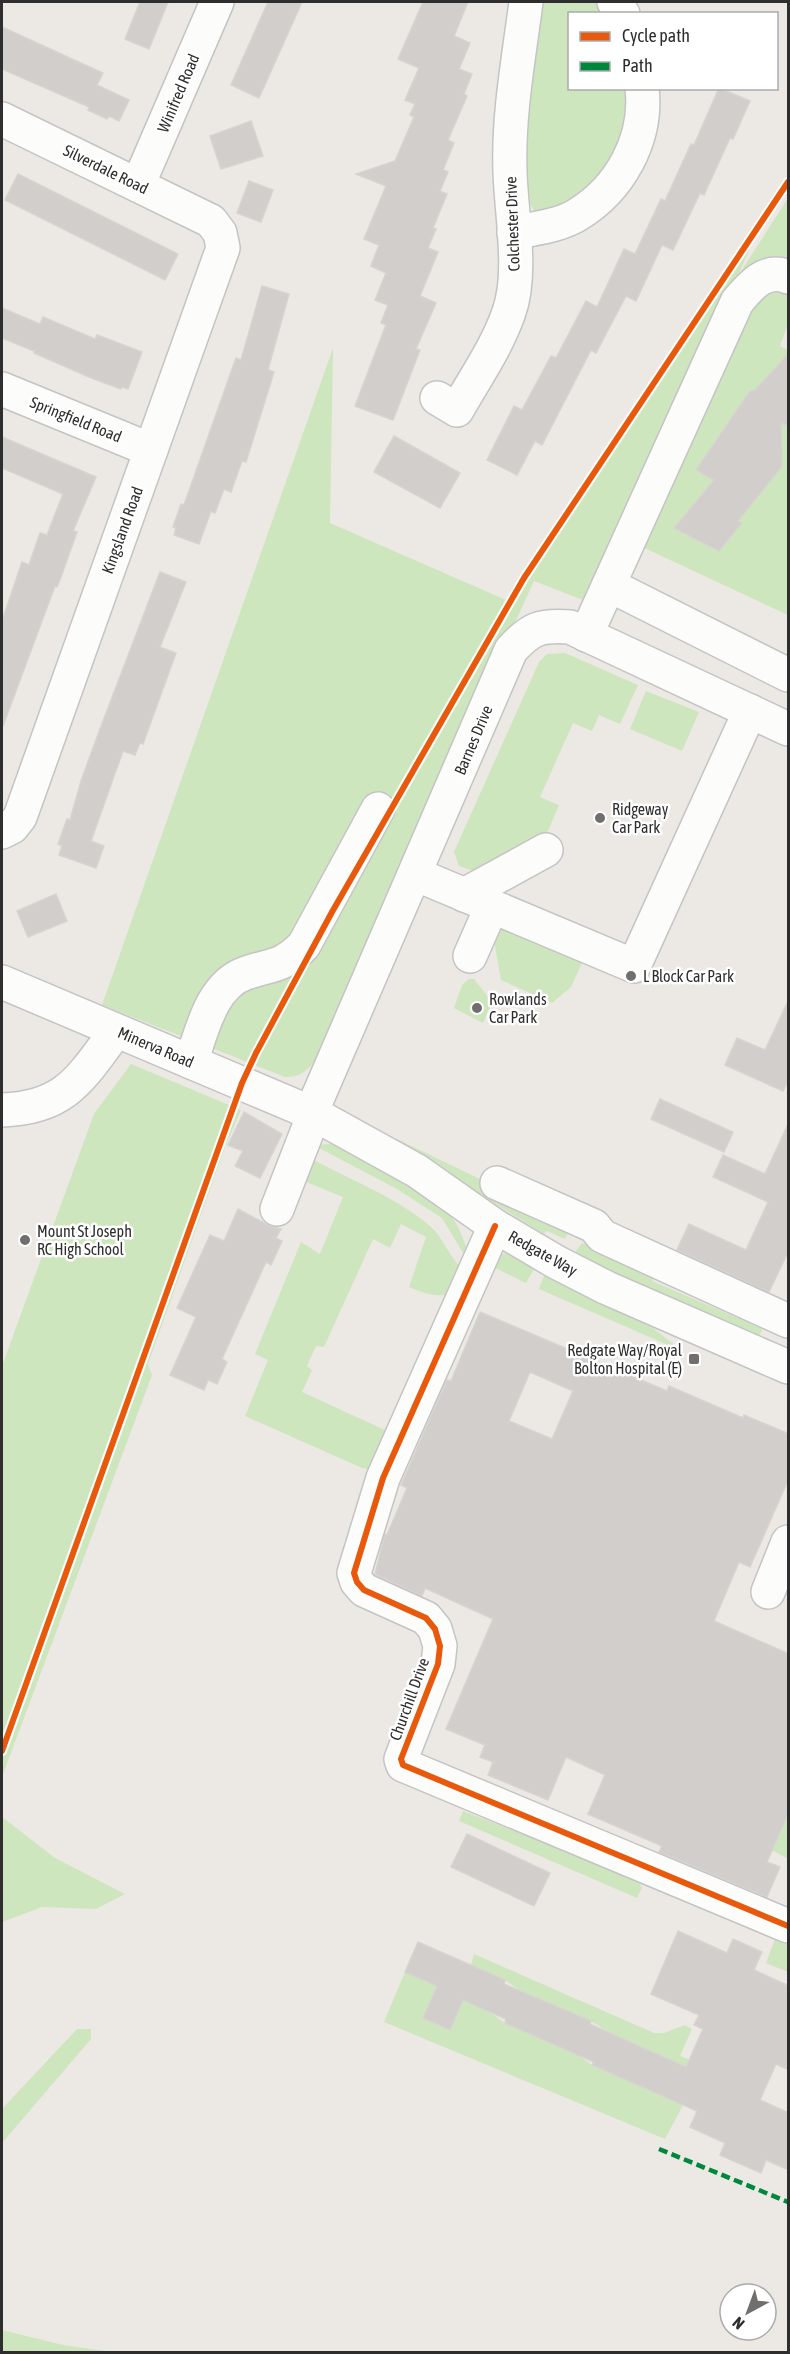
<svg xmlns="http://www.w3.org/2000/svg" width="790" height="2354" font-family="'Asap Condensed',sans-serif">
<style>
.green{fill:#cee6be}
.building{fill:#d1cecb;stroke:#d7d4d0;stroke-width:1.5;fill-rule:evenodd}
.lines{fill:none;stroke-linecap:round;stroke-linejoin:round}
.minor-casing{stroke:#c5c4c5;stroke-width:36}
.minor{stroke:#fcfcfb;stroke-width:33}
.quiet{stroke:#00873e;stroke-width:4.5;stroke-dasharray:9 4.5;stroke-linecap:butt}
.cycleway-casing{stroke:#fff;stroke-width:10}
.cycleway{stroke:#e8590c;stroke-width:6}
.poi-dot{fill:#706f6e;stroke:#fff;stroke-width:2}
.labels{text-anchor:middle;dominant-baseline:central;stroke-width:5;stroke-linejoin:round;paint-order:stroke}
.street-label{font-size:16px;fill:#2e2e2e;stroke:#fff}
.poi-label{font-size:16px;fill:#2e2e2e;stroke:#fff;text-anchor:start}
</style>
<rect width="100%" height="100%" fill="#ece8e4"/>
<!-- green -->
<g class="green">
<path d="M537,2H601L609,13L570,14V88L628,89L629,107L614,162L583,199L542,213L534,210L530,204L526,138Z"/>
<path d="M788,198V270L772,263L591,603L534,581L315,1062C305,1072 299,1078 285,1077L102,1005L333,348L330,523L515,604L527,579L752,243L738,276Z"/>
<path d="M764,287L788,291V324L780,346L788,350V615L640,546Z"/>
<path d="M565,653L638,685L620,724L599,715L592,731L573,723L540,797L559,805L548,831L473,871L459,866L454,852L539,662L547,654Z"/>
<path d="M646,691L699,712L682,751L630,729Z"/>
<path d="M491,923L582,963L571,987L552,1003L501,980Z"/>
<path d="M469,979H474L492,1002L483,1023L454,1008L462,985Z"/>
<path d="M131,1064L241,1110L225,1147L148,1364L152,1375L2,1777V1366L94,1114Z"/>
<path d="M397,1139L573,1224L565,1239L547,1231L544,1234L484,1197L436,1162L395,1142Z"/>
<path d="M337,1143C365,1159 441,1197 456,1223C461,1232 464,1243 469,1253L466,1258L442,1218L397,1189L319,1148V1145Z"/>
<path d="M308,1157C348,1179 395,1196 430,1226C445,1239 448,1257 463,1269L448,1294C434,1298 422,1292 409,1287L426,1237L401,1224L390,1248L373,1239L324,1347L316,1346L307,1366L312,1370L302,1392L387,1431L373,1470L362,1468L245,1416L268,1360L255,1354L301,1242L320,1254L343,1197L304,1181Z"/>
<path d="M582,1243L656,1271L652,1281L738,1318L749,1317L765,1324L759,1336L635,1284L573,1255Z"/>
<path d="M505,1253L520,1258L534,1269L526,1283L489,1265L494,1259Z"/>
<path d="M545,1273L650,1326L684,1352L539,1289Z"/>
<path d="M463,1811L637,1879L642,1888L637,1898L459,1821Z"/>
<path d="M788,1812V1859L772,1850Z"/>
<path d="M2,1817L55,1858L125,1894L96,1909L42,1907L2,1922Z"/>
<path d="M775,1939L788,1945V1972L766,1963Z"/>
<path d="M474,1954L654,2033H664L685,2025L692,2029L680,2056L704,2065L665,2139L384,2022L405,1972L437,1986L424,2018L450,2030L463,2000L491,2013L505,2023L577,2054L592,2065L675,2101L689,2068L610,2033L591,2021L519,1990L505,1980L471,1965Z"/>
<path d="M77,2029H91V2039L2,2143V2109Z"/>
<path d="M2,2330L63,2345L112,2352H2Z"/>
</g>
<!-- building -->
<g class="building">
<path d="M140,2H168L149,49L125,39Z"/>
<path d="M268,2H302L259,98L231,85Z"/>
<path d="M423,2H468L454,36L470,43L459,69L472,74L464,94L467,96L448,140L454,143L443,170L448,172L440,191L447,194L433,228L436,229L428,248L438,252L420,296L436,303L416,349L420,350L393,420L355,406L386,325L381,323L388,305L375,300L386,273L371,266L379,245L364,239L386,186L356,174L395,161L414,117L410,115L415,104L405,100L419,68L398,59Z"/>
<path d="M2,27L103,73L97,85L129,100L119,121L109,116L107,119L88,110L89,107L2,69Z"/>
<path d="M719,88L750,101L733,139L730,138L704,195L700,193L673,250L662,245L636,301L626,296L596,353L591,350L542,445L535,441L517,475L487,460L514,406L522,410L551,356L556,358L586,301L597,307L624,249L635,254L661,199L665,201L691,144L694,145Z"/>
<path d="M251,121L263,156L221,169L210,136Z"/>
<path d="M18,174L178,254L165,280L5,200Z"/>
<path d="M249,181L273,190L261,222L237,213Z"/>
<path d="M262,286L289,294L268,370L274,372L246,462L242,461L231,492L224,489L215,513L211,511L199,544L174,535L176,528L173,527L181,504L184,505L236,358L241,360Z"/>
<path d="M2,308L40,324L43,317L95,339L97,335L142,352L128,389L122,387L121,389L89,377L34,353V351L2,338Z"/>
<path d="M789,353V427L781,423L782,466L738,521L742,523L719,551L674,528L714,480L696,470L750,391L755,390Z"/>
<path d="M394,436L460,473L440,508L374,472Z"/>
<path d="M2,437L96,477L73,531L77,532L61,577L57,587L55,586L3,726L2,621L22,562L29,565L40,533L47,535L63,494L2,468Z"/>
<path d="M160,572L186,582L160,647L176,653L143,744L140,743L135,755L123,751L91,841L104,846L96,868L59,855L62,846L58,844L67,819L70,820L81,781L100,729Z"/>
<path d="M56,894L67,921L28,937L17,911Z"/>
<path d="M789,999V1079L783,1091L725,1065L737,1038L765,1050Z"/>
<path d="M660,1099L733,1132L724,1152L651,1119Z"/>
<path d="M244,1112L282,1134L260,1178L235,1166L243,1151L228,1145Z"/>
<path d="M789,1122V1250L769,1292L677,1250L689,1224L746,1250L768,1202L713,1177L723,1155L765,1174Z"/>
<path d="M238,1209L270,1226L281,1229L276,1238L282,1241L271,1265L266,1262L222,1359L227,1362L217,1384L208,1380L204,1390L170,1375L196,1317L177,1308L210,1235L224,1241Z"/>
<path d="M480,1312L667,1391L669,1386L743,1418L744,1415L789,1434V1478L750,1567L739,1562L714,1621L789,1654V1812L767,1862L780,1867L767,1897L659,1852L662,1846L588,1814L605,1775L566,1757L548,1800L488,1775L493,1762L480,1757L485,1745L446,1729L493,1619L425,1588L422,1596L375,1574L385,1534L387,1535L407,1488L401,1485L447,1380L451,1381ZM530,1372L573,1391L552,1439L509,1421Z"/>
<path d="M467,1834L550,1873L534,1906L451,1867Z"/>
<path d="M678,1931L727,1953L733,1939L762,1952L754,1970L789,1986V2070L776,2064L760,2100L789,2113V2170L766,2160L761,2173L720,2155L725,2143L690,2127L697,2111L592,2065L594,2062L505,2023L506,2019L463,2000L450,2030L423,2018L437,1986L405,1972L418,1942L505,1980L504,1984L591,2021L590,2024L610,2033L686,2067L703,2029L694,2025L699,2015L651,1994Z"/>
</g>
<g class="lines">
<!-- minor casing -->
<g class="minor-casing">
<g id="minor">
<path d="M614,2L623,14"/>
<path d="M2,119L211,221L220,233L223,248L20,817L12,827L2,832"/>
<path d="M138,185L217,2"/>
<path d="M514,233C535,228 559,226 577,215C620,189 648,139 642,88"/>
<path d="M2,389L151,450"/>
<path d="M437,398L457,410C475,378 497,347 509,312C523,273 511,212 510,171C508,114 519,57 526,2"/>
<path d="M609,585L788,675"/>
<path d="M586,635L737,302C750,286 766,267 788,277"/>
<path d="M415,874L634,966L750,711"/>
<path d="M464,895L546,850"/>
<path d="M470,956L492,906"/>
<path d="M2,982L314,1114L417,1171L495,1226L556,1262L607,1288L788,1367"/>
<path d="M191,1062C202,1031 211,985 246,973C273,964 283,967 304,945L378,809"/>
<path d="M2,1110C66,1108 81,1078 116,1031"/>
<path d="M311,1113L511,650C531,628 540,625 570,627L788,729"/>
<path d="M497,1183L594,1226L602,1236L788,1321"/>
<path d="M277,1209L314,1114"/>
<path d="M495,1226L383,1478L354,1573L357,1582L364,1590L426,1618L435,1629L440,1646L438,1664L401,1759L403,1765L788,1926"/>
<path d="M768,1592L788,1542"/>
</g>
</g>
<!-- minor -->
<use href="#minor" class="minor"/>
<!-- quiet -->
<path class="quiet" d="M659,2149L788,2202"/>
<!-- cycleway casing -->
<g class="cycleway-casing">
<g id="cycleway">
<path d="M495,1226L383,1478L354,1573L357,1582L364,1590L426,1618L435,1629L440,1646L438,1664L401,1759L403,1765L788,1926"/>
<path d="M2,1751L242,1083L256,1053L332,912L524,578L788,182"/>
</g>
</g>
<!-- cycleway -->
<use href="#cycleway" class="cycleway"/>
</g>
<!-- markers -->
<g class="poi-dot">
<circle cx="600" cy="818" r="6"/>
<circle cx="631" cy="976" r="6"/>
<circle cx="477" cy="1008" r="6"/>
<circle cx="25" cy="1240" r="6"/>
<rect x="688" y="1353" width="12" height="12" rx="3"/>
</g>
<g class="labels">
<!-- street labels -->
<g class="street-label">
<text transform="translate(178 93) rotate(-67)">Winifred Road</text>
<text transform="translate(106 169) rotate(26)">Silverdale Road</text>
<text transform="translate(512 224) rotate(-92)">Colchester Drive</text>
<text transform="translate(76 419) rotate(22)">Springfield Road</text>
<text transform="translate(122 530) rotate(-70)">Kingsland Road</text>
<text transform="translate(473 740) rotate(-67)">Barnes Drive</text>
<text transform="translate(156 1047) rotate(23)">Minerva Road</text>
<text transform="translate(543 1253) rotate(29)">Redgate Way</text>
<text transform="translate(409 1699) rotate(-70)">Churchill Drive</text>
</g>
<!-- poi labels -->
<g class="poi-label">
<text x="612" y="809">Ridgeway<tspan x="612" dy="18">Car Park</tspan></text>
<text x="643" y="976">L Block Car Park</text>
<text x="489" y="999">Rowlands<tspan x="489" dy="18">Car Park</tspan></text>
<text x="37" y="1231">Mount St Joseph<tspan x="37" dy="18">RC High School</tspan></text>
<text x="682" y="1350" text-anchor="end">Redgate Way/Royal<tspan x="682" dy="18">Bolton Hospital (E)</tspan></text>
</g>
</g>
<!-- border -->
<rect width="790" height="2354" fill="none" stroke="#2e2e2e" stroke-width="6"/>
<!-- legend -->
<rect x="568" y="12" width="210" height="78" fill="#ffffff" stroke="#ababab" stroke-width="1.5"/>
<rect x="580" y="32" width="30" height="9" fill="#e8590c" stroke="#ababab" stroke-width="1.5"/>
<text x="622" y="42" font-size="18" fill="#2e2e2e">Cycle path</text>
<rect x="580" y="62" width="30" height="9" fill="#00873e" stroke="#ababab" stroke-width="1.5"/>
<text x="622" y="72" font-size="18" fill="#2e2e2e">Path</text>
<!-- north arrow -->
<g transform="translate(748 2312) rotate(221)"><circle r="28" fill="#ffffff" stroke="#ababab" stroke-width="1.5"/>
<path d="M0-4.5L10 22L0 15L-10 22Z" fill="#706f6e"/>
<text y="-9" font-size="16" font-weight="bold" text-anchor="middle" fill="#2e2e2e">N</text>
</g>
</svg>
